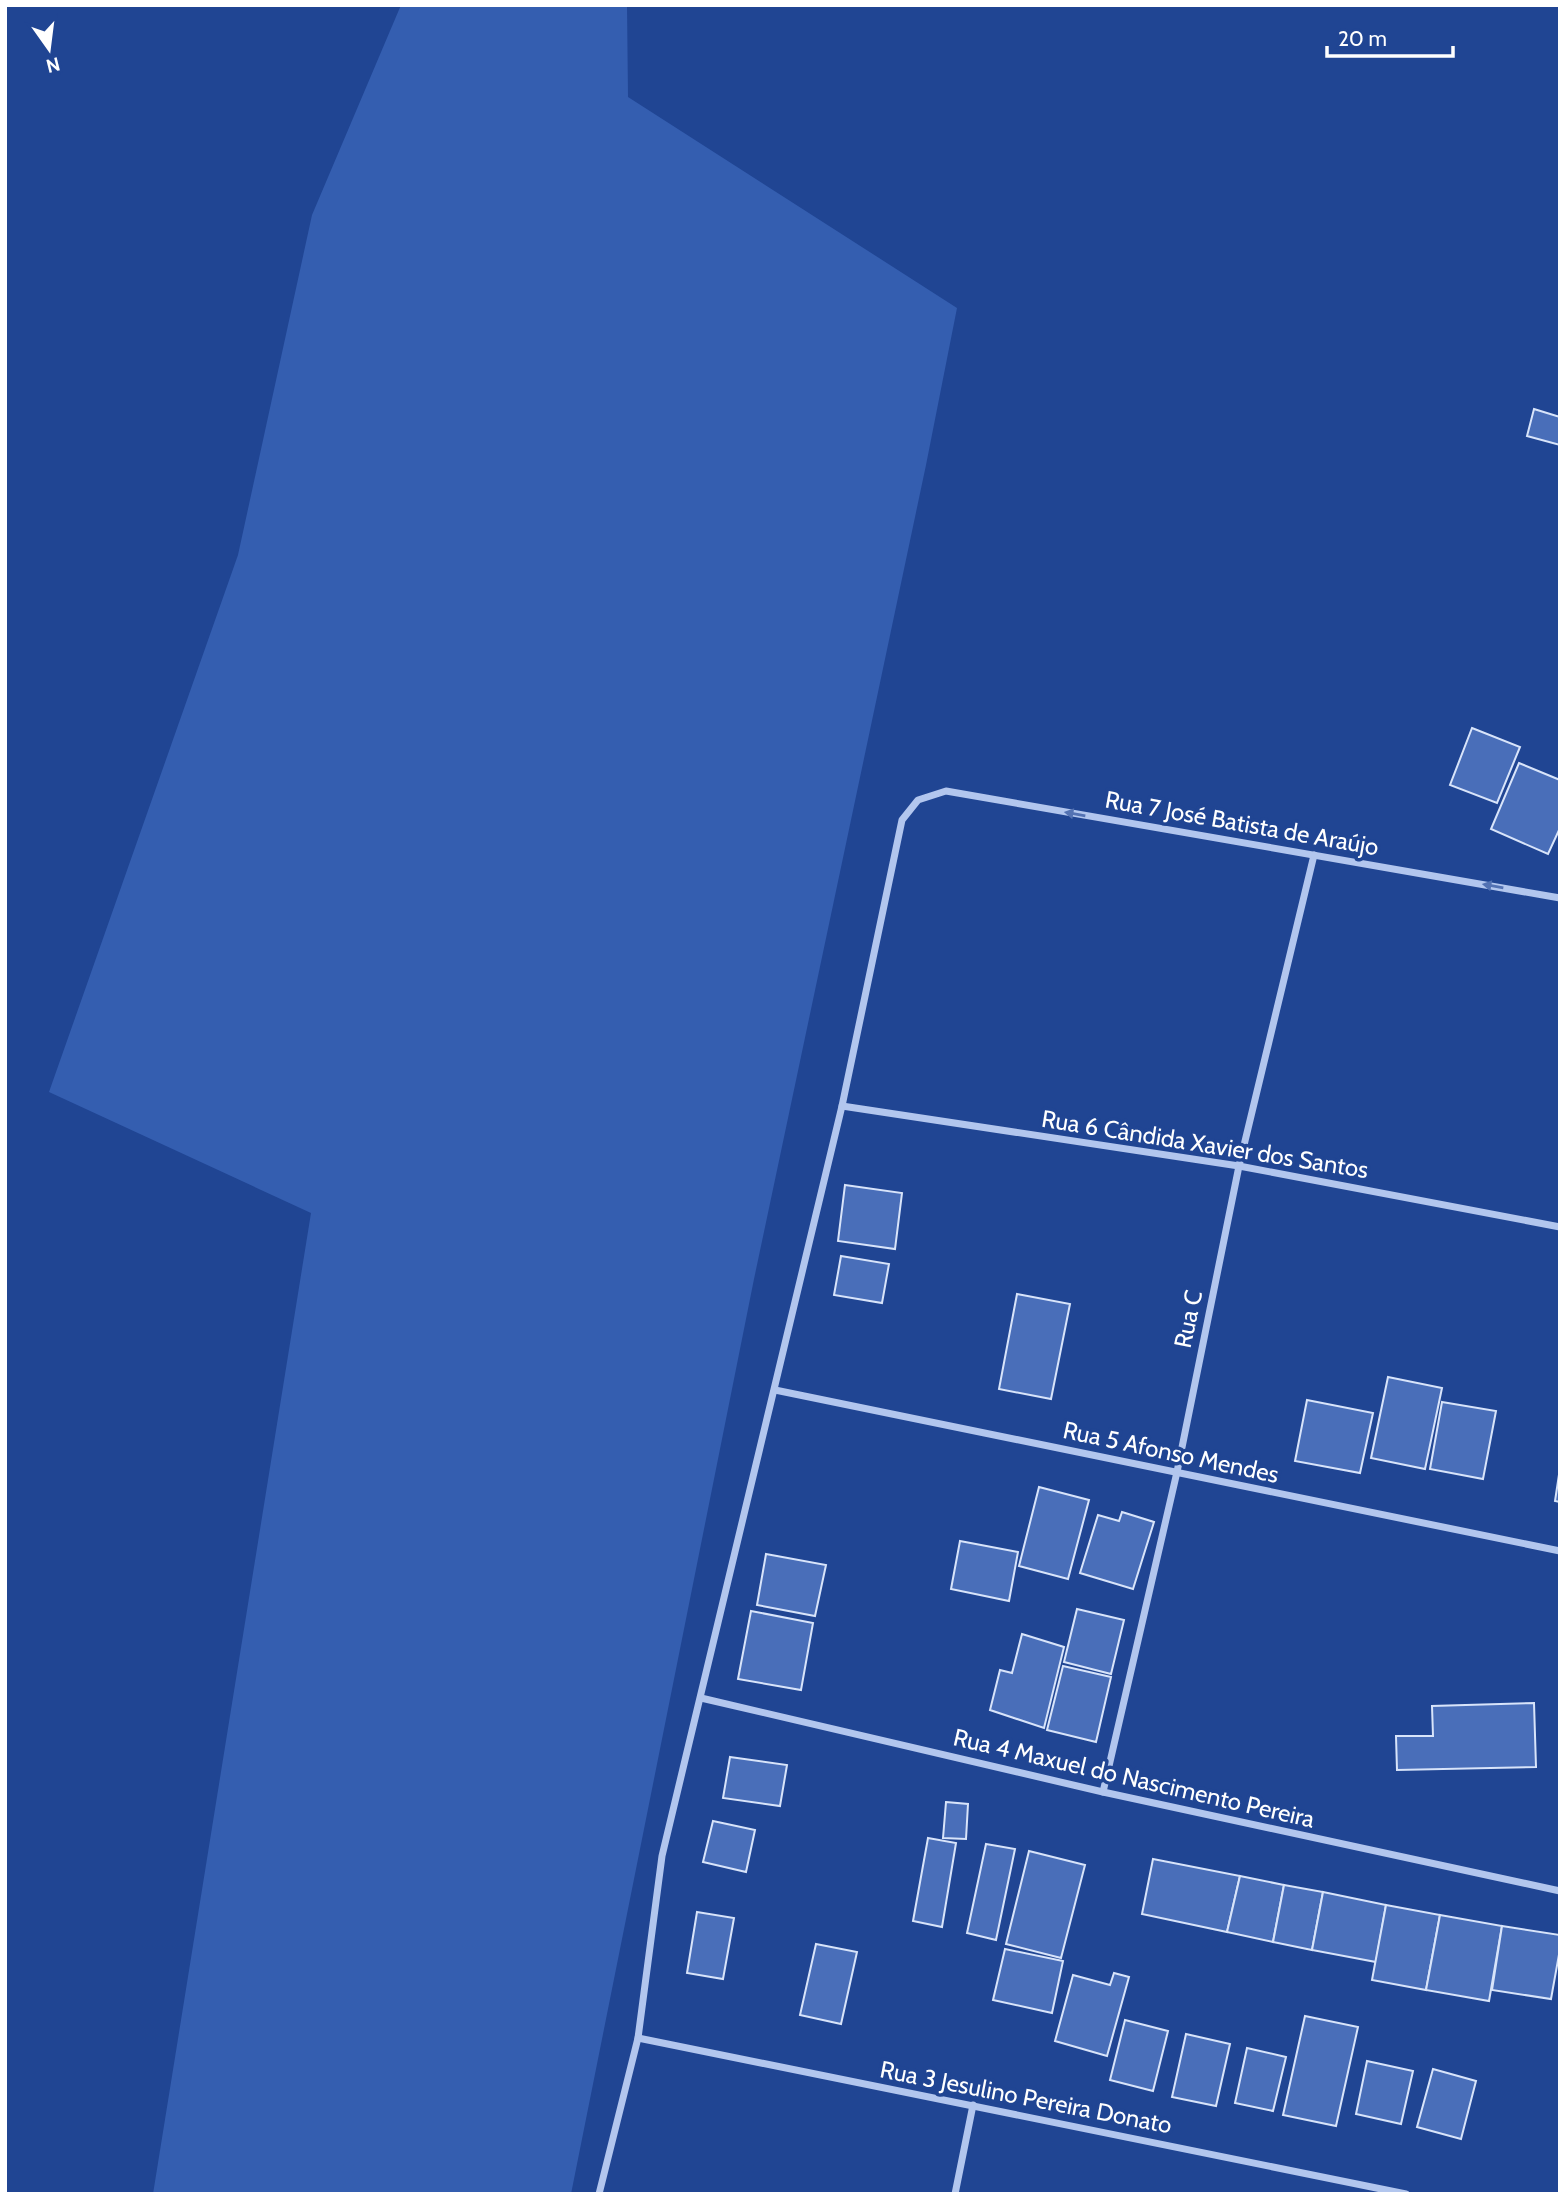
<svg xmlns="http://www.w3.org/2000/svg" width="1565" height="2199" font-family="Cabin,sans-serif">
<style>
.green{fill:#345eb0}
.building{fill:#496eb9;stroke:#d8e4fa;stroke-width:2}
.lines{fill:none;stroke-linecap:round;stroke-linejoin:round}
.street{stroke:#b2c6ee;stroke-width:7}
.oneway{fill:#5372b3}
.labels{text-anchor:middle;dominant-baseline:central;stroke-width:7;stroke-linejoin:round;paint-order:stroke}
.street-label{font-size:24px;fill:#fff;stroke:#204593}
</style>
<rect width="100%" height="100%" fill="#204593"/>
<!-- green -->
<path class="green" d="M401,5H627L628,97L957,308L926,465L754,1279L571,2194H153L311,1213L49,1092L238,555L312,215Z"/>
<!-- building -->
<g class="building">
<path d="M1534,409L1560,417V445L1527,436Z"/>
<path d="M1472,728L1520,747L1497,803L1450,785Z"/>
<path d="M1519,763L1560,780V828L1548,854L1491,829Z"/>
<path d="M845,1185L902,1193L895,1249L838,1241Z"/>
<path d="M841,1256L889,1264L882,1303L834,1295Z"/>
<path d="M1017,1294L1070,1304L1051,1399L999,1389Z"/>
<path d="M1388,1377L1442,1388L1425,1469L1371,1458Z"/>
<path d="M1307,1400L1373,1413L1360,1473L1295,1461Z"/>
<path d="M1442,1402L1496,1411L1483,1479L1430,1469Z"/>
<path d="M1560,1468V1502L1555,1501Z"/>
<path d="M1039,1487L1089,1500L1068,1579L1019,1566Z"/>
<path d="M1122,1512L1154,1522L1133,1589L1080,1573L1098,1515L1119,1521Z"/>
<path d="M960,1541L1018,1552L1009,1601L951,1589Z"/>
<path d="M766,1554L826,1565L815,1616L757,1605Z"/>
<path d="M1077,1609L1124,1620L1111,1674L1064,1662Z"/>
<path d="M751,1611L813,1623L801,1690L738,1679Z"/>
<path d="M1022,1634L1064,1647L1044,1728L990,1710L1000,1670L1012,1673Z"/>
<path d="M1063,1666L1111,1677L1096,1742L1047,1730Z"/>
<path d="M1534,1703L1536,1767L1397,1770L1396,1736H1433L1432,1706Z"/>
<path d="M730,1757L787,1765L780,1806L723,1798Z"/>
<path d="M946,1802L968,1804L966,1839L943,1838Z"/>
<path d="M713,1821L755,1830L746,1872L703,1862Z"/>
<path d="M928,1838L956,1843L942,1927L913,1921Z"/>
<path d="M986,1844L1015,1849L996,1940L967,1933Z"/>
<path d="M1029,1851L1085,1865L1061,1958L1006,1944Z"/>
<path d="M1153,1859L1240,1876L1227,1932L1142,1914Z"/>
<path d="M1240,1876L1284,1885L1273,1942L1227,1932Z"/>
<path d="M1284,1885L1323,1892L1312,1950L1273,1942Z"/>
<path d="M1323,1892L1386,1905L1376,1962L1312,1950Z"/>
<path d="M1386,1905L1440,1915L1426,1990L1372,1980Z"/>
<path d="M697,1912L734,1918L723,1979L687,1973Z"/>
<path d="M1440,1915L1502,1926L1489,2001L1426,1990Z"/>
<path d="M1502,1926L1560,1935V1949L1551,1999L1492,1990Z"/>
<path d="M816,1944L857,1952L841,2024L800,2015Z"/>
<path d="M1005,1949L1063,1961L1052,2013L993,2000Z"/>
<path d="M1114,1973L1129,1977L1107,2056L1055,2041L1073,1975L1110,1985Z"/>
<path d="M1305,2016L1358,2027L1336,2126L1283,2115Z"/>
<path d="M1125,2020L1168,2031L1153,2091L1110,2080Z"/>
<path d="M1186,2034L1230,2044L1216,2106L1172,2097Z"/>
<path d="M1247,2048L1286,2057L1273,2111L1235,2103Z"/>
<path d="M1367,2061L1413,2071L1401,2124L1356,2114Z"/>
<path d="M1433,2069L1476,2081L1461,2139L1417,2127Z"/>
</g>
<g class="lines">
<!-- street -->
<g class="street">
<path d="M842,1106L1239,1166L1560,1227"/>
<path d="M775,1390L1560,1551"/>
<path d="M701,1698L1103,1792L1560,1891"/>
<path d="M1103,1792L1177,1472L1239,1166L1314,855"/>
<path d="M638,2038L1406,2194"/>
<path d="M599,2194L638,2038L662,1856L842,1106L902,820L918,800L946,791L1560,898"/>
<path d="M955,2194L973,2105"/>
</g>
</g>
<!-- one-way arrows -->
<defs><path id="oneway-solid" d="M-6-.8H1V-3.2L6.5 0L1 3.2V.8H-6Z" transform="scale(1.75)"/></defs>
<g class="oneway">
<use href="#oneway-solid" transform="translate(1075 814) rotate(-170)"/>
<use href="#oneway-solid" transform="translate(1493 886) rotate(-170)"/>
</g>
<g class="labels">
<!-- street labels -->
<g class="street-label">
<text transform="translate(1242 823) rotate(10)">Rua 7 José Batista de Araújo</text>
<text transform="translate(1205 1144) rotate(9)">Rua 6 Cândida Xavier dos Santos</text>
<text transform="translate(1188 1319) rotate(-78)">Rua C</text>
<text transform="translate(1171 1452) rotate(12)">Rua 5 Afonso Mendes</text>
<text transform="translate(1134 1778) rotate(13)">Rua 4 Maxuel do Nascimento Pereira</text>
<text transform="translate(1026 2097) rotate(11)">Rua 3 Jesulino Pereira Donato</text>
</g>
</g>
<!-- border -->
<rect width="1565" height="2199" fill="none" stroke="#ffffff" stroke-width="14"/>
<!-- north arrow -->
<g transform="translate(49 49) rotate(166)" stroke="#204593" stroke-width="5" paint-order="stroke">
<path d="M0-5L12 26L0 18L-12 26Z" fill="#ffffff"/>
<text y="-10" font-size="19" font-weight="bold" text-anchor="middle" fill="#ffffff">N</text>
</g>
<!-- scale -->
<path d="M1327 46v10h126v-10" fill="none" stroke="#ffffff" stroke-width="3.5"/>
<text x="1338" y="46" font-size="21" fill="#ffffff" stroke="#204593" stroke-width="5" paint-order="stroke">20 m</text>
</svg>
